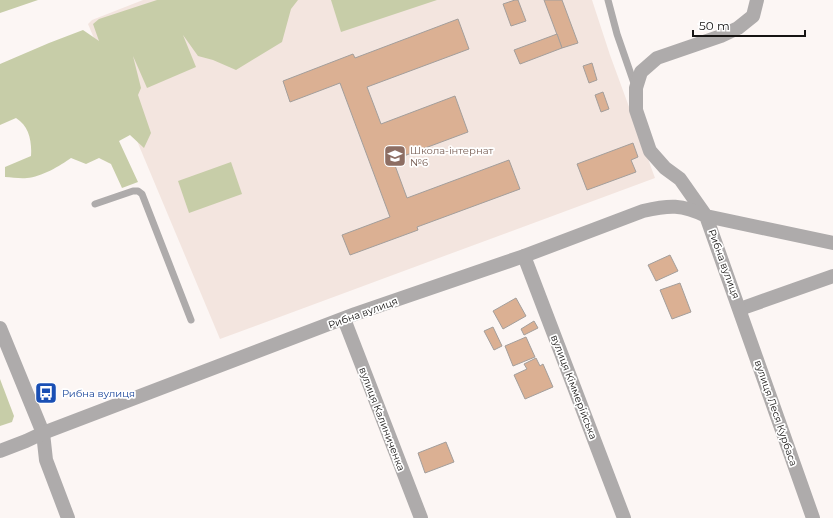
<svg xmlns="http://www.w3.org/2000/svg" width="833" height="518" font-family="Montserrat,sans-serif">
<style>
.built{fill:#f3e5df}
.green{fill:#c7cda8}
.building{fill:#dbb093;stroke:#a39e9b}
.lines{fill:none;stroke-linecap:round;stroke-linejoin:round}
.service{stroke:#aeabab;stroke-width:7}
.minor{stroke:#aeabab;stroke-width:14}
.labels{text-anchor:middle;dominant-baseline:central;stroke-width:3.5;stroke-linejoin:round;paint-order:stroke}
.education-label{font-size:10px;fill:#785e54;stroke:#fff;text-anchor:start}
.street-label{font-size:10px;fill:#161413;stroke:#fff}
.transit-label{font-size:10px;fill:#164399;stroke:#fff;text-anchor:start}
</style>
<rect width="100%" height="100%" fill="#fcf6f4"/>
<!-- built -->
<path class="built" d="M143,0H592L610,55L655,178L220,339L88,24L92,20Z"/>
<!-- green -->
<g class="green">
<path d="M0,0H38L0,13Z"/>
<path d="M157,0H298L291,9L282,42L236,70L213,60L198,56L183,35L196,67L147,88L133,56L141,88L138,95L151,133L144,148L130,135L119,141L138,182L122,188L111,164L99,158L86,164L71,158C60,166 41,177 27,178C20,179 12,177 5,177V167L31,156C32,141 29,126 16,118L0,125V64L49,43L83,30L99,41L93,24L99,19Z"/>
<path d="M331,0H437L341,32Z"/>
<path d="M231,162L242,194L189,213L178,181Z"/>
<path d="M0,379L14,416L12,422L0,426Z"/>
</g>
<!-- building -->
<g class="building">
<path d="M515,0H518L526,21L511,26L503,4Z"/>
<path d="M544,0H562L578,43L562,48Z"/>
<path d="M458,19L469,49L367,87L381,124L455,96L468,132L393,160L407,198L509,160L520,189L417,227L418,230L350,255L342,235L390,217L340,83L290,102L283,81L353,54L355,58Z"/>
<path d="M557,34L562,48L520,64L514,50Z"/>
<path d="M592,63L597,80L589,83L583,66Z"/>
<path d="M603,92L609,109L601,112L595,95Z"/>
<path d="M633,143L638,157L631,160L636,172L587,190L577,164Z"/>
<path d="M670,255L678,271L656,281L648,265Z"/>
<path d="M680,283L691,312L672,319L660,290Z"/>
<path d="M516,298L526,316L503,329L493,311Z"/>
<path d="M534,321L538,328L524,335L521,329Z"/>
<path d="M493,327L502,346L494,350L484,331Z"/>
<path d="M526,337L535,357L513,366L505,346Z"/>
<path d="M536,358L540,366L543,364L553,387L525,399L514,375L527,369L524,364Z"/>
<path d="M446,442L454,462L425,473L418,453Z"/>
</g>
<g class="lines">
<!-- service -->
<g class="service">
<path d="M608,0L617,34L635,86"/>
<path d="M95,204L133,191H138L142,194L191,320"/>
</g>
<!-- minor -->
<g class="minor">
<path d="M757,0L753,16L738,28L721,36L657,58L641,72L636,88V110L650,151L665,168L680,179L706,216L833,243"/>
<path d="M524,256L624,518"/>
<path d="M740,309L833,276"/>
<path d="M344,319L421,518"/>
<path d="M0,328L43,433L46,460L68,518"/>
<path d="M0,451L26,441L43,433L355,314L524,256L643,211C669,205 682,204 706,216L813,518"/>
</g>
</g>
<!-- icons -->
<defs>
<g id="school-square" transform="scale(1.15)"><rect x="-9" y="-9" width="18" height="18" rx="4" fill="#8d6e63" stroke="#fff"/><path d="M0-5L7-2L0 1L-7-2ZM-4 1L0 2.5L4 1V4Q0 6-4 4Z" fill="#fff"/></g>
<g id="bus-square" transform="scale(1.15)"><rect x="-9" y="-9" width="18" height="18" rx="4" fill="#1a4fb4" stroke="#fff"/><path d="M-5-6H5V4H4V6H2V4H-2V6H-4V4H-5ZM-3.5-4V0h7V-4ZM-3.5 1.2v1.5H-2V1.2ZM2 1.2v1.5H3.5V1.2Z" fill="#fff"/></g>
</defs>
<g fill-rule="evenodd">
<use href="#school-square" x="395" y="156"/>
<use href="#bus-square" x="46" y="393"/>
</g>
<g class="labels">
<!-- education labels -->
<g class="education-label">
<text x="410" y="150">Школа-інтернат<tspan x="410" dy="12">№6</tspan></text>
</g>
<!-- street labels -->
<g class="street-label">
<text transform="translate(724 264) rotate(70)">Рибна вулиця</text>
<text transform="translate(363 313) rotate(-20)">Рибна вулиця</text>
<text transform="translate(574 387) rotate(69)">вулиця Кіммерійська</text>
<text transform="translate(776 413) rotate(71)">вулиця Леся Курбаса</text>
<text transform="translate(382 419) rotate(69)">вулиця Калиниченка</text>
</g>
<!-- transit labels -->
<g class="transit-label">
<text x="62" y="393">Рибна вулиця</text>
</g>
</g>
<!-- scale -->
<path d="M693 30v6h112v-6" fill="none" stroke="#161413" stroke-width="2"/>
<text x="699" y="30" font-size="12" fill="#161413" stroke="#ffffff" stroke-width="3" paint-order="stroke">50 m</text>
</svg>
